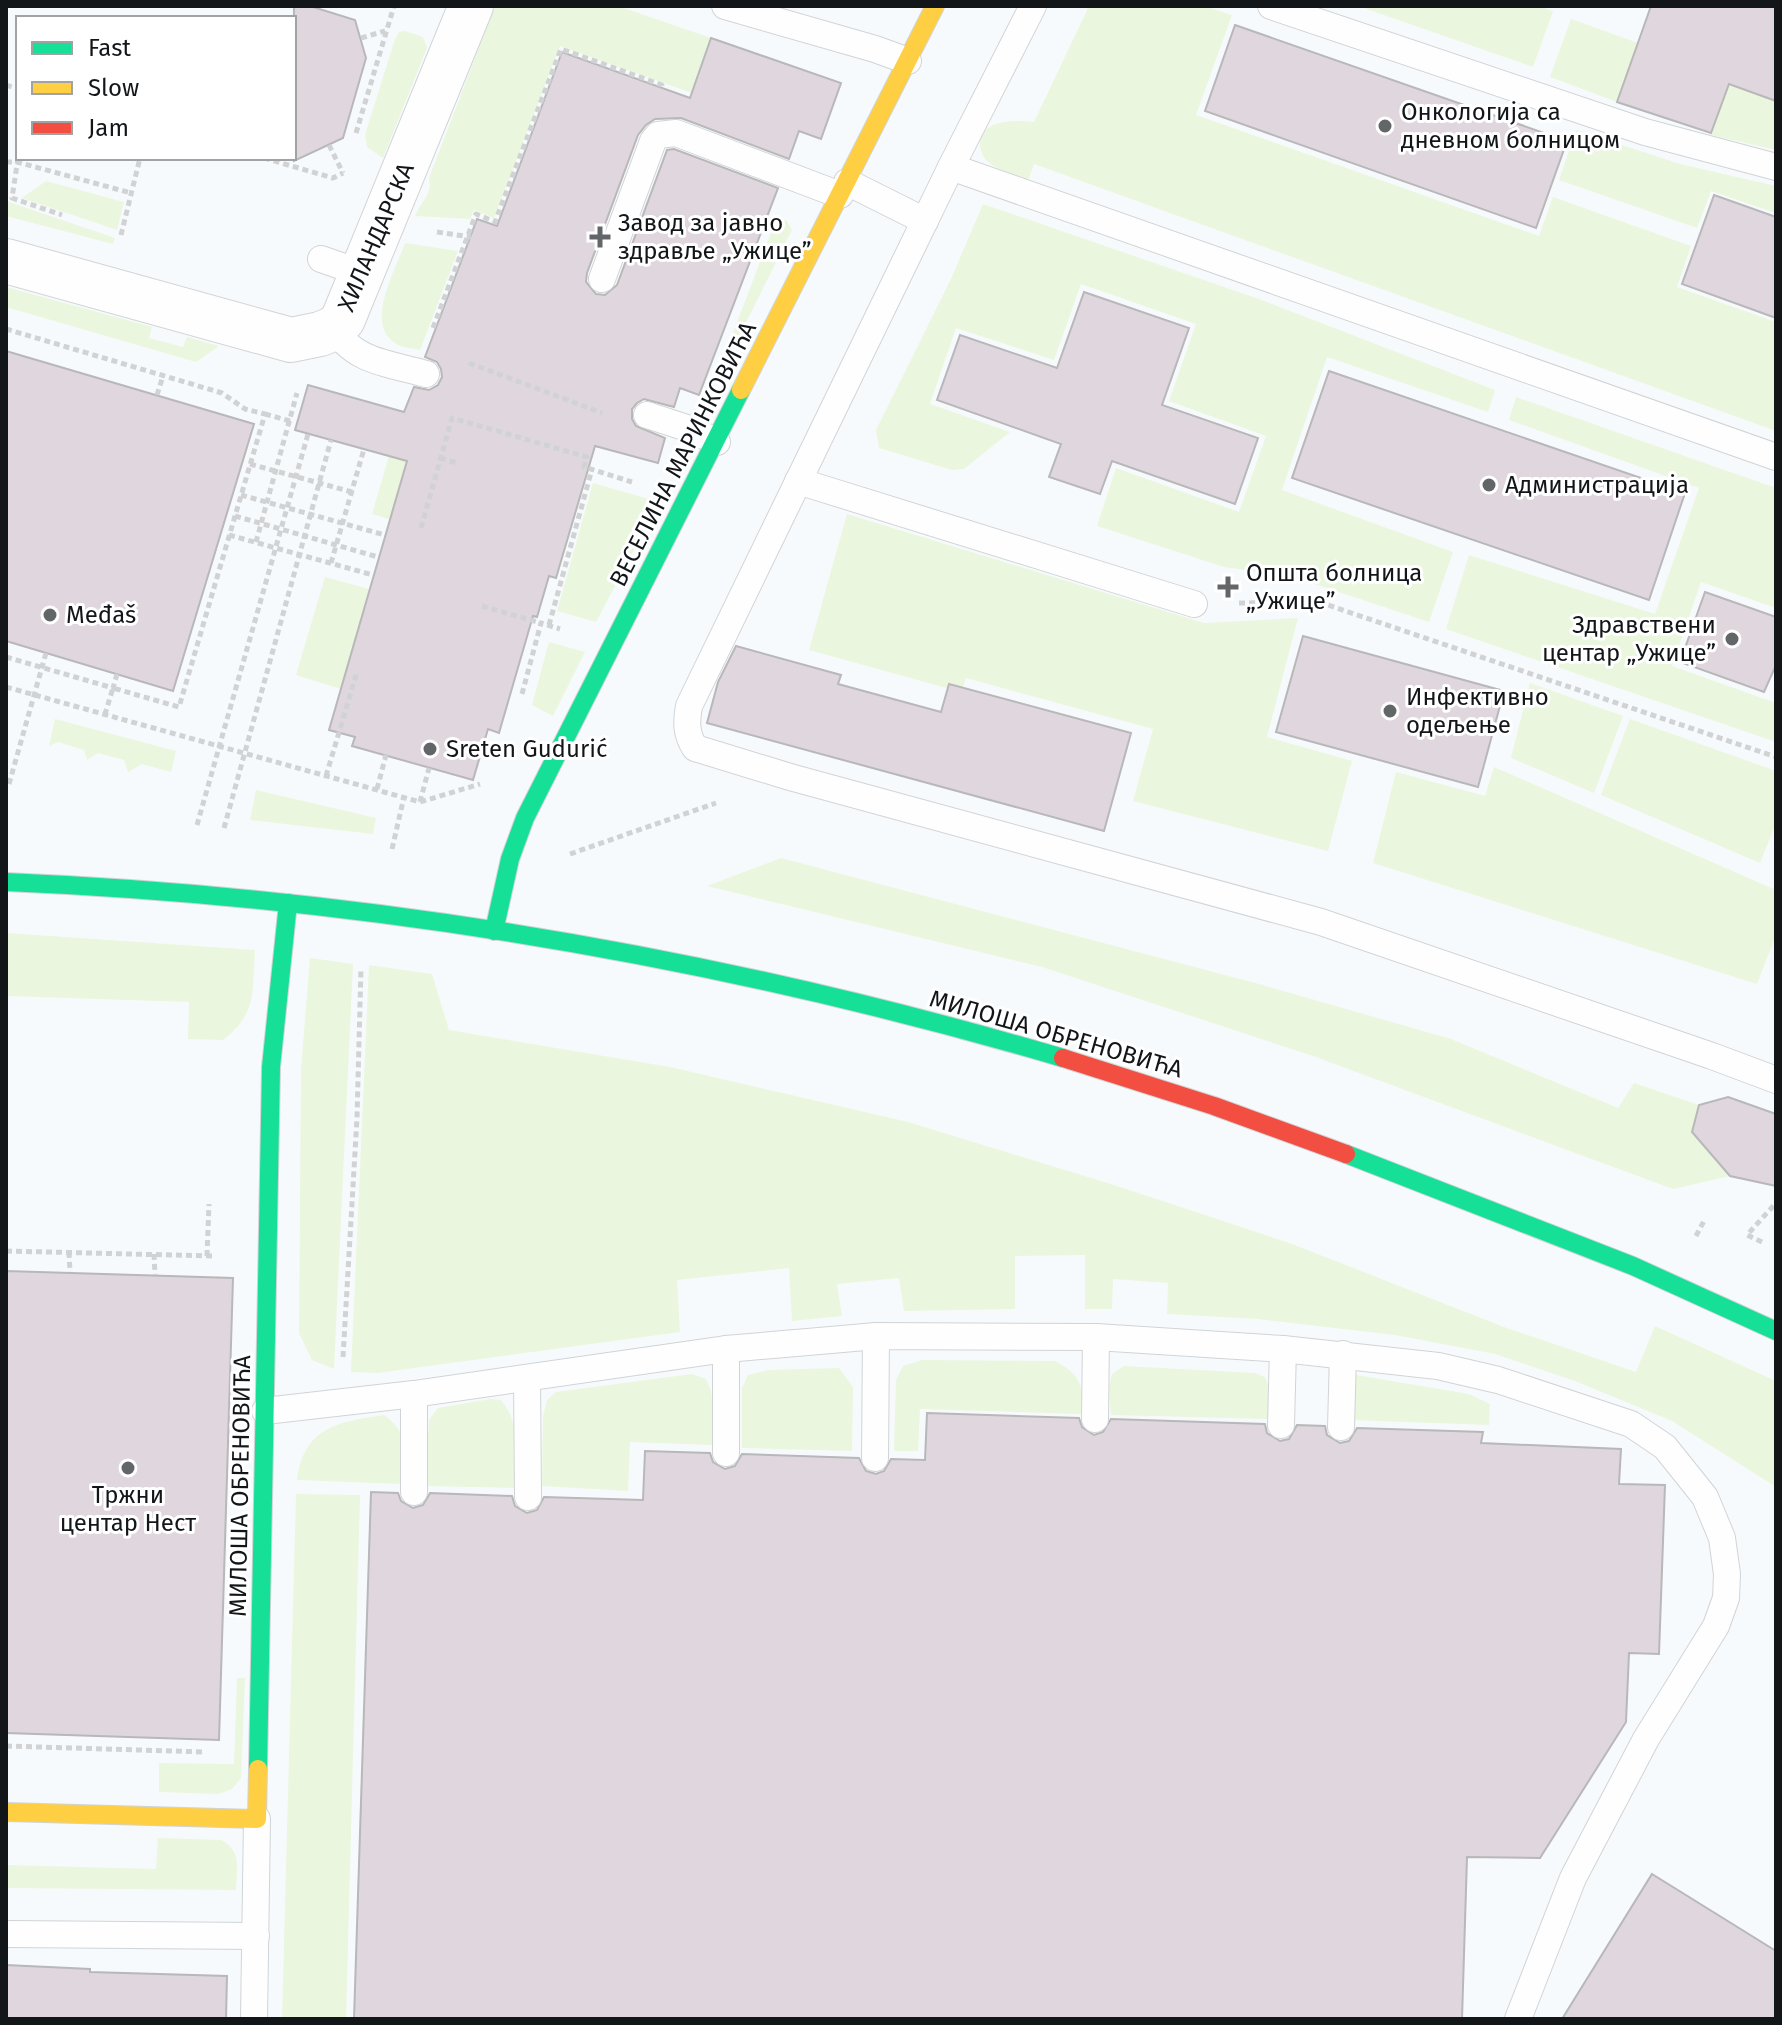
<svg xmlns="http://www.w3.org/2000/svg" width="1782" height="2025" font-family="'Fira Sans',sans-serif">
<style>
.green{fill:#ebf6de}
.building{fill:#dfd7dd;stroke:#b8b7b9;stroke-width:2}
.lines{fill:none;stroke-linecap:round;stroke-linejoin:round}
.lane-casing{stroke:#d1d4d6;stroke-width:28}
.street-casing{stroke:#d1d4d6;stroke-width:46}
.fast-casing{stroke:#d1d4d6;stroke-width:20}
.slow-casing{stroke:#d1d4d6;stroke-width:20}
.jam-casing{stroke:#d1d4d6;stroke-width:20}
.path{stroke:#d1d2d3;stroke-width:5;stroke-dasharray:6 4;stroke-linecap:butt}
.lane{stroke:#fefeff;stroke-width:26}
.street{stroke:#fefeff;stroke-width:44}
.fast{stroke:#16e098;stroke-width:18}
.slow{stroke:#ffcf43;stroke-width:18}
.jam{stroke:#f24e42;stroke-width:18}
.poi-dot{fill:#636668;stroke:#fff;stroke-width:3}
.labels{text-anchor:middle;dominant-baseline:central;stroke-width:6;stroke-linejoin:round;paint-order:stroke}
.poi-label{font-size:24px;fill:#131619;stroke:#fff;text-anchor:start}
.street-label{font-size:24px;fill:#131619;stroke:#fff}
</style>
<rect width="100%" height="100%" fill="#f7fafc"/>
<!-- green -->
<g class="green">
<path d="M495,6H618L711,38L692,93L560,46L494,218L474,210L470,219L415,216C421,200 433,196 429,178Z"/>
<path d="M1089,6H1204L1232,15L1196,115L1539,236L1553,197L1691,246L1677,287L1776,322V431L1034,164L1028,181C1016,175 996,170 987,161C983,157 980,150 980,144C980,119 1017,120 1034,122Z"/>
<path d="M1358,6H1538L1553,11L1533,67Z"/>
<path d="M1571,19L1638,43L1617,102L1550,77Z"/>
<path d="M405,31L423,37L427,48L383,158L367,147L365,135L395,39L399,32Z"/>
<path d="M1729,84L1776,101V150L1711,135Z"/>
<path d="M1576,130L1680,164L1776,186V213L1711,191L1697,228L1559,180Z"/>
<path d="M46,181L124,202L117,230L22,198Z"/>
<path d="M6,201L115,238L113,244L6,216Z"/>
<path d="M983,204L1259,299L1495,390L1488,412L1327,357L1282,490L1453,552L1429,622L1291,576L1224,567L1097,526L1116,468L1239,512L1266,436L1169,401L1196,324L1081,284L1054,360L956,328L930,404L1010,432L964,469L952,470L879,448L876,430L950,281Z"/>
<path d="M777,217L787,221L792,230L708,399Z"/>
<path d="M405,243L458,251L420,350C412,348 402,348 395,343C364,324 396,269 405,243Z"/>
<path d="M6,287L152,327L149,338L183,347L187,337L219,346L196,362L6,307Z"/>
<path d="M1516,397L1776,488V608L1701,582L1672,666L1776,703V742L1446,629L1469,555L1655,614L1699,488L1509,420Z"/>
<path d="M389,456L426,466L409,525L372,514Z"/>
<path d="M593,483L659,502L596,622L557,611Z"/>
<path d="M847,514L1204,623L1298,618L1267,737L1352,761L1328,851L1133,801L1153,729L966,678L961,692L809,650Z"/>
<path d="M325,577L369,589L341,689L296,675Z"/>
<path d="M549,642L585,652L553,716L532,705Z"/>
<path d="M1530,683L1623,716L1594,793L1511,758Z"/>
<path d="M55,719L176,751L171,772L142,764L128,772L124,760L98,753L87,760L84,750L58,742L49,746Z"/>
<path d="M1630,719L1776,771V823L1760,863L1601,795Z"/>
<path d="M1494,767L1776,890V935L1757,984L1373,863L1396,772L1485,796Z"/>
<path d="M256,790L376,818L373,834L250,820Z"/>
<path d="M781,858L1259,984L1451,1039L1618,1108L1634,1083L1699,1105L1692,1132L1730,1176L1673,1189L1313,1056L1042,967L707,886Z"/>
<path d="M6,933L255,950C252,991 258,1013 223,1040L188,1039L189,1002L6,996Z"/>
<path d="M310,958L353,964L334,1369L312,1360L299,1333L301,1069Z"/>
<path d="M369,965L432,974L449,1030L670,1067L908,1122L1114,1185L1292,1244L1504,1327L1636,1372L1655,1326L1776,1381V1487L1672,1421L1575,1381L1495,1354L1395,1335L1258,1319L1167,1314L1168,1283L1113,1279L1112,1309H1085V1255L1015,1256V1309L904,1311L899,1278L837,1284L842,1316L792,1321L789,1268L677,1280L680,1332L377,1373L351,1372Z"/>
<path d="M922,1360L1055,1361C1080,1374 1085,1386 1081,1414L920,1409L918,1451H894L896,1380L903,1366Z"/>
<path d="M1124,1366L1255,1373L1265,1377L1270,1391L1271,1419L1111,1415L1109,1388L1112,1374Z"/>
<path d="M839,1368L853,1387L852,1451L742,1448V1388L748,1375L768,1370Z"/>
<path d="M692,1374L706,1379L711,1391L713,1414L712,1445L630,1442L628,1491L542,1486L543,1416L547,1400L556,1392Z"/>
<path d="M1356,1375L1469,1394L1490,1404L1489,1425L1350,1420V1381Z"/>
<path d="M490,1399L501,1400C521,1423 516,1458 517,1488L425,1486L429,1420L438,1408Z"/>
<path d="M384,1415C412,1435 404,1454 403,1484L297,1480C304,1427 338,1422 384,1415Z"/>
<path d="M296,1494L360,1495L346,2019H282Z"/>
<path d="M237,1678H245L241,1778L232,1789L218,1794L159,1792V1763L234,1764Z"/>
<path d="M158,1838L221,1840C242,1850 237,1870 236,1890L6,1888V1865L156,1869Z"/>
</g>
<!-- building -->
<g class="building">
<path d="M294,6H310L355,20L366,58L343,138L294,161Z"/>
<path d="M1651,6H1776V101L1729,84L1711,133L1617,102Z"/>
<path d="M1235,25L1567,141L1536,228L1205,111Z"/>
<path d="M711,38L841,83L821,139L799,131L789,159L681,118L655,119L646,125L638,135L587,273L586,282L596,294L605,295L617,285L667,150L674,149L778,188L699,395L680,388L674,407L644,399L637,403L632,409V419L636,426L665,438L658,463L595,446L556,578L549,576L537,617L533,616L499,733L488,729L473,780L352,746L355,737L329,730L407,461L295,430L308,385L404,412L414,387L429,390L438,385L442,377L441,369L437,362L425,357L477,219L497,226L562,52L690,98Z"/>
<path d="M1714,195L1776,217V318L1682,284Z"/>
<path d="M1084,292L1189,328L1162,405L1258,438L1235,504L1112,461L1100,494L1049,477L1061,444L937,400L960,335L1057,368Z"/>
<path d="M6,351L254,424L173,691L6,641Z"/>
<path d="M1329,371L1685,493L1649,600L1292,478Z"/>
<path d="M1705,592L1776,617V665L1764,692L1680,662Z"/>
<path d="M1303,636L1504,691L1478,787L1276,732Z"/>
<path d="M736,646L841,675L838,684L941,712L949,684L1131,733L1104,831L707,723L718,682Z"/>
<path d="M1728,1097L1776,1114V1186L1730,1176L1692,1132L1699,1105Z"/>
<path d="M6,1271L233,1278L219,1740L6,1733Z"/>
<path d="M927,1413L1079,1418L1082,1427L1094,1435L1103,1432L1111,1419L1265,1424L1267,1433L1280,1441L1289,1439L1297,1425L1325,1426L1327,1435L1340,1443L1349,1441L1357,1428L1483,1432L1481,1443L1621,1449L1619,1484L1665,1485L1659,1654L1629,1653L1626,1722L1540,1858L1467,1857L1462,2019H354L371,1492L398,1493L401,1501L413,1508L423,1505L430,1493L512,1496L515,1506L527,1513L537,1510L544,1497L643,1500L645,1451L710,1453L713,1462L725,1469L735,1466L742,1454L859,1458L866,1471L876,1474L884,1471L891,1459L925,1460Z"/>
<path d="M1652,1874L1776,1951V2019H1562Z"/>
<path d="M6,1965L90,1969V1972L227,1976L226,2019H6Z"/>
</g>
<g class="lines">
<!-- lane casing -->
<g class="lane-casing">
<g id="lane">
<path d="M725,6L875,49L908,61"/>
<path d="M1033,6L951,167L689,706C686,722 686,734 695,748L790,777L1321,922L1712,1056L1776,1080"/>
<path d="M1271,6L1645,132L1776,167"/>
<path d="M951,167L1776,457"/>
<path d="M847,182L925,221"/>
<path d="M321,259L364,274"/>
<path d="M602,279L653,141L658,135L676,133L840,195"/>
<path d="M335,328C352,362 392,364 426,374"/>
<path d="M647,415L693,430L717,442"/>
<path d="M798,481L1194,604"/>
<path d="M726,1349V1453"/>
<path d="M527,1378L528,1497"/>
<path d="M265,1411L414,1394L726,1349L831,1340L876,1336L1096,1337L1283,1349L1438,1366L1498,1380L1631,1424L1665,1447L1705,1497L1722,1538L1727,1574L1726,1598L1716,1626L1646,1739L1573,1878L1518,2019"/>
<path d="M1095,1419L1096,1337"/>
<path d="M1281,1425L1283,1349"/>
<path d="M1341,1427L1343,1354"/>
<path d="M875,1458L876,1336"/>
<path d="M414,1492V1394"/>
<path d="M6,1934L256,1936"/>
<path d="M254,2019L257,1819"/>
</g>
</g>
<!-- street casing -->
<g class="street-casing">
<path id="street" d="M6,261L291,340L320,334L335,328L343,319L471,6"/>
</g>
<!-- fast casing -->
<g class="fast-casing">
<g id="fast">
<path d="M6,882C363,897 720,957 1063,1058"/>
<path d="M494,931L510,859L525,818L741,390"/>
<path d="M1346,1154L1633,1266L1776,1331"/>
<path d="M258,1769L271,1067L288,903"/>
</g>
</g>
<!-- slow casing -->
<g class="slow-casing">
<g id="slow">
<path d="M741,390L935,6"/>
<path d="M6,1812L257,1819L258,1769"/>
</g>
</g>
<!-- jam casing -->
<g class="jam-casing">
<path id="jam" d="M1063,1058L1214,1106L1346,1154"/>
</g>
<!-- path -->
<g class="path">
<path d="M361,38L385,31"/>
<path d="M6,85L18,89"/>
<path d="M356,133L394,6"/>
<path d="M329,145L343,173"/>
<path d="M18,158L12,198L62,215"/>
<path d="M264,158L333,178L343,173"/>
<path d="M6,162H17L131,193"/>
<path d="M437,232L471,237"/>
<path d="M121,235L140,158"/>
<path d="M433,328L476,214L495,222L561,49L662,85L663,89"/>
<path d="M6,329L222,393L245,409L265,414L179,707L113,688L105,714"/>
<path d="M469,363L602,413"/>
<path d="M157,395L163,376"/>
<path d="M265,414L290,421"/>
<path d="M440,458L457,463"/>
<path d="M250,464L352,492"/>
<path d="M241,495L385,535"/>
<path d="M235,516L378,557"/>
<path d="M421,528L452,418L587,457L584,467L632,482"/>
<path d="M229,535L373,575"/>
<path d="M256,542L297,393"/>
<path d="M331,563L364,449"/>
<path d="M1239,603L1319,602L1776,757"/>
<path d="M482,606L541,623"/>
<path d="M549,625L592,469"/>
<path d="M6,657L113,688L117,674"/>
<path d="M6,687L420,802L480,784"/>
<path d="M522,694L541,623L560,629"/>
<path d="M326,776L357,672"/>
<path d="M9,784L46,653"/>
<path d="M377,789L386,755"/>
<path d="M420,802L429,768"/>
<path d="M197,825L308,434"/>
<path d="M224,828L331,440"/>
<path d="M392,849L404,797"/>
<path d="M570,854L716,803"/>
<path d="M1696,1236L1705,1219"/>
<path d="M1762,1242L1747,1235L1776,1203"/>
<path d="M6,1251L213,1256"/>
<path d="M69,1252L70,1272"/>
<path d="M154,1254L155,1275"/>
<path d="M207,1256L209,1204"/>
<path d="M343,1357L357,1118L361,968"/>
<path d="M6,1746L205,1752"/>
</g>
<!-- lane -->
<use href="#lane" class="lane"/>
<!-- street -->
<use href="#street" class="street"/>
<!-- fast -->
<use href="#fast" class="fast"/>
<!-- slow -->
<use href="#slow" class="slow"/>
<!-- jam -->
<use href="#jam" class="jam"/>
</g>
<!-- markers -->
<g class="poi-dot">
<circle cx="1385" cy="126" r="8"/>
<path d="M596 225h8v8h8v8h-8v8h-8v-8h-8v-8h8z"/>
<circle cx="1489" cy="485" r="8"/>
<path d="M1224 575h8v8h8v8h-8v8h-8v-8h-8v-8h8z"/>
<circle cx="50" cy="615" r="8"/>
<circle cx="1732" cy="639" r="8"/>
<circle cx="1390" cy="711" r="8"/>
<circle cx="430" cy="749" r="8"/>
<circle cx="128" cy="1468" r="8"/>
</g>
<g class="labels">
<!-- poi labels -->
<g class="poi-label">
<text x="1401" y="112">Онкологија са<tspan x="1401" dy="28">дневном болницом</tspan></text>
<text x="618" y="223">Завод за јавно<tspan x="618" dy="28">здравље „Ужице”</tspan></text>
<text x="1505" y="485">Администрација</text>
<text x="1246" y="573">Општа болница<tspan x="1246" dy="28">„Ужице”</tspan></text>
<text x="66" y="615">Međaš</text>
<text x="1716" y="625" text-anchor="end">Здравствени<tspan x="1716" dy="28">центар „Ужице”</tspan></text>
<text x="1406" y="697">Инфективно<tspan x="1406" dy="28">одељење</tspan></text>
<text x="446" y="749">Sreten Gudurić</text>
<text x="128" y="1495" text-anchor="middle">Тржни<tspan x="128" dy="28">центар Нест</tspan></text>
</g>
<!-- street labels -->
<g class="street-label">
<text transform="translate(376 237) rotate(-67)">ХИЛАНДАРСКА</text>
<text transform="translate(683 454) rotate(-63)">ВЕСЕЛИНА МАРИНКОВИЋА</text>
<text transform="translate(1056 1034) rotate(16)">МИЛОША ОБРЕНОВИЋА</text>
<text transform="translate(240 1486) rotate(-89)">МИЛОША ОБРЕНОВИЋА</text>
</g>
</g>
<!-- border -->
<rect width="1782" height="2025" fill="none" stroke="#131619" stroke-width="16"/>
<!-- legend -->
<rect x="16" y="16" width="280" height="144" fill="#ffffff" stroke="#a1a2a3" stroke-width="2"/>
<rect x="32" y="42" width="40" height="12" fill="#16e098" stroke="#a1a2a3" stroke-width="2"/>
<text x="88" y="56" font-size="24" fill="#131619">Fast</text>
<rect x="32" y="82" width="40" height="12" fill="#ffcf43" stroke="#a1a2a3" stroke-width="2"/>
<text x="88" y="96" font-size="24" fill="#131619">Slow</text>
<rect x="32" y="122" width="40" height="12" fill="#f24e42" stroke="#a1a2a3" stroke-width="2"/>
<text x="88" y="136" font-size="24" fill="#131619">Jam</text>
</svg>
